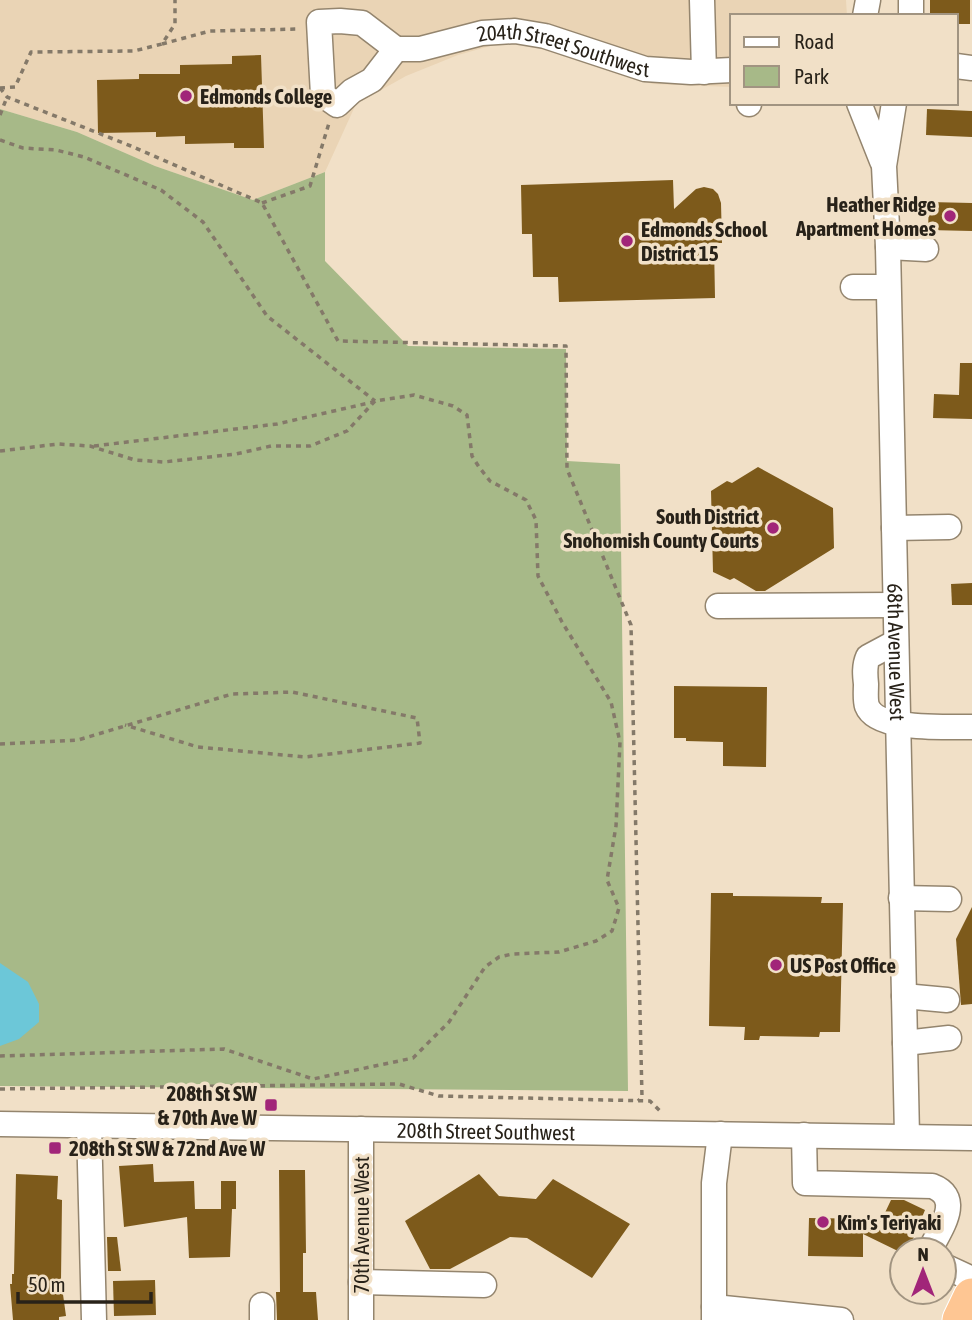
<svg xmlns="http://www.w3.org/2000/svg" width="972" height="1320" font-family="'Asap Condensed',sans-serif">
<style>
.built{fill:#ead4b5}
.green{fill:#a7b988}
.water{fill:#6cc7d8}
.building{fill:#7d5a1b}
.lines{fill:none;stroke-linecap:round;stroke-linejoin:round}
.minor-casing{stroke:#94856e;stroke-width:27}
.highway-casing{stroke:#fff;stroke-width:39}
.path{stroke:#847969;stroke-width:3.5;stroke-dasharray:5 5;stroke-linecap:butt}
.minor{stroke:#fff;stroke-width:24}
.highway{stroke:#fec693;stroke-width:37}
.poi-dot{fill:#a12579;stroke:#f1e0c7;stroke-width:2.5}
.labels{text-anchor:middle;dominant-baseline:central;stroke-width:7;stroke-linejoin:round;paint-order:stroke}
.street-label{font-size:21px;fill:#282219;stroke:#f1e0c7}
.poi-label{font-size:21px;font-weight:bold;fill:#282219;stroke:#f1e0c7;text-anchor:start}
</style>
<rect width="100%" height="100%" fill="#f1e0c7"/>
<!-- built -->
<path class="built" d="M0,0H846L847,16H732V87L652,84L557,49L512,40L458,55L406,76L356,104L325,172L253,200L155,166L77,132L0,109Z"/>
<!-- green -->
<path class="green" d="M0,109L77,132L155,166L253,200L325,172V261L408,346L566,349L567,461L620,464L628,1091L0,1086Z"/>
<!-- water -->
<path class="water" d="M0,963L28,982L39,1004V1022L19,1039L0,1046Z"/>
<!-- building -->
<g class="building">
<path d="M930,0H970V24H956V16L930,15Z"/>
<path d="M261,55L264,148H234V143L185,144V136L156,137V132L98,133L97,80L139,79V74H180V65L232,64V56Z"/>
<path d="M927,109L972,111V137L926,135Z"/>
<path d="M673,180L674,209L696,189L704,187L713,189L718,194L721,203L722,243H714L715,298L559,302L558,277H533L532,234H522L521,185Z"/>
<path d="M929,202L972,203V231L928,230Z"/>
<path d="M960,363H972V419L933,418L934,394L959,395Z"/>
<path d="M758,467L833,508L834,548L765,591H756L734,578L730,580L713,572L711,491L727,481L732,483Z"/>
<path d="M972,583V605H952L951,584Z"/>
<path d="M674,686L767,687L766,767L723,766V742L686,741V738H674Z"/>
<path d="M711,893H733V896L822,897L821,903H843L840,1032H820L819,1037L760,1036L759,1040H744L745,1027L709,1026Z"/>
<path d="M972,907V1004L961,1005L956,939Z"/>
<path d="M153,1164L154,1182L194,1181L195,1209H232L230,1257L189,1258L187,1217L124,1227L119,1166Z"/>
<path d="M279,1170H305L306,1253H303V1292H316L318,1320H277L276,1292H280Z"/>
<path d="M16,1174L58,1176L57,1199L62,1200L61,1280L66,1316L59,1317V1320H13L10,1284H12V1274H14Z"/>
<path d="M479,1174L499,1196L536,1199L553,1179L630,1224L592,1278L527,1238L510,1237L450,1269H430L405,1221Z"/>
<rect x="221" y="1181" width="15" height="28"/>
<path d="M891,1200H904L925,1210L913,1239L906,1250H902V1253L863,1234V1257L808,1256L809,1218L882,1219Z"/>
<path d="M107,1237H117L121,1271H108Z"/>
<path d="M155,1280L156,1315L114,1316L113,1281Z"/>
</g>
<g class="lines">
<!-- minor casing -->
<g class="minor-casing">
<g id="minor">
<path d="M702,0L704,72"/>
<path d="M911,0V16"/>
<path d="M865,16L868,0"/>
<path d="M340,21L362,23L396,49L372,80L352,91L337,105L323,95L319,22Z"/>
<path id="s1" d="M396,49H420L482,33L515,31L545,36L645,69L691,72L732,70"/>
<path d="M956,66L972,68"/>
<path d="M749,103V104"/>
<path d="M859,103L882,161"/>
<path id="s2" d="M894,103L884,166L888,247L907,1136"/>
<path d="M888,247L926,249"/>
<path d="M853,287H888"/>
<path d="M894,528L949,527"/>
<path d="M718,606L895,605"/>
<path d="M896,642L868,657C864,666 865,675 866,684C866,691 865,700 867,706C877,732 949,726 972,727"/>
<path d="M901,898L949,899"/>
<path d="M904,996L947,1000"/>
<path d="M905,1043L949,1038"/>
<path id="s3" d="M0,1124L972,1138"/>
<path d="M89,1126L94,1320"/>
<path d="M804,1135L805,1183L932,1186C964,1198 940,1229 930,1250"/>
<path d="M944,1266L972,1279"/>
<path d="M361,1282L484,1285"/>
<path d="M262,1305V1320"/>
<path d="M714,1307L841,1320"/>
<path d="M361,1320V1129"/>
<path d="M714,1320V1183L720,1134"/>
</g>
</g>
<!-- highway casing -->
<g class="highway-casing">
<path id="highway" d="M961,1320L972,1297"/>
</g>
<!-- path -->
<g class="path">
<path d="M162,44L210,31L298,29"/>
<path d="M0,88L7,97L131,146L262,203L338,341L566,346L567,469L631,625L642,1097L638,1101"/>
<path d="M0,88L15,87L31,52L134,51L162,44L175,24V0"/>
<path d="M0,115L7,97"/>
<path d="M0,140L23,148L56,150L84,157L161,190L203,222L267,316L375,401"/>
<path d="M262,203L310,186L329,123"/>
<path d="M94,446L277,424L373,402"/>
<path d="M0,451L58,444L90,446L135,460L164,462L236,454L271,446H310L347,431L375,401L414,395L453,406L467,415L472,456L479,467L490,481L526,500L536,520L538,576L562,622L611,702L620,742L616,826L607,880L619,908L612,931L596,941L559,952L512,954L499,957L485,967L449,1022L413,1058L313,1079L224,1049L0,1056"/>
<path d="M0,744L78,740L232,694L292,692L417,718L420,743L305,757L198,747L125,725"/>
<path d="M0,1089L399,1084L439,1096L650,1101L660,1111"/>
</g>
<!-- minor -->
<use href="#minor" class="minor"/>
<!-- highway -->
<use href="#highway" class="highway"/>
</g>
<!-- markers -->
<g class="poi-dot">
<circle cx="186" cy="96" r="7"/>
<circle cx="950" cy="216" r="7"/>
<circle cx="627" cy="241" r="7"/>
<circle cx="773" cy="528" r="7"/>
<circle cx="776" cy="965" r="7"/>
<rect x="264" y="1098" width="14" height="14" rx="3.5"/>
<rect x="48" y="1141" width="14" height="14" rx="3.5"/>
<circle cx="823" cy="1222" r="7"/>
</g>
<g class="labels">
<!-- street labels -->
<g class="street-label">
<text stroke="none"><textPath href="#s1" startOffset="172">204th Street Southwest</textPath></text>
<text stroke="none"><textPath href="#s2" startOffset="550">68th Avenue West</textPath></text>
<text stroke="none"><textPath href="#s3" startOffset="486">208th Street Southwest</textPath></text>
<text transform="translate(361 1225) rotate(-90)">70th Avenue West</text>
</g>
<!-- poi labels -->
<g class="poi-label">
<text x="200" y="96">Edmonds College</text>
<text x="936" y="204" text-anchor="end">Heather Ridge<tspan x="936" dy="24">Apartment Homes</tspan></text>
<text x="641" y="229">Edmonds School<tspan x="641" dy="24">District 15</tspan></text>
<text x="759" y="516" text-anchor="end">South District<tspan x="759" dy="24">Snohomish County Courts</tspan></text>
<text x="790" y="965">US Post Office</text>
<text x="257" y="1093" text-anchor="end">208th St SW<tspan x="257" dy="24">&amp; 70th Ave W</tspan></text>
<text x="69" y="1148">208th St SW &amp; 72nd Ave W</text>
<text x="837" y="1222">Kim's Teriyaki</text>
</g>
</g>
<!-- legend -->
<rect x="730" y="14" width="228" height="91" fill="#f1e0c7" stroke="#a19481" stroke-width="2"/>
<rect x="744" y="37" width="35" height="10" fill="#ffffff" stroke="#a19481" stroke-width="2"/>
<text x="794" y="49" font-size="21" fill="#282219">Road</text>
<rect x="744" y="66" width="35" height="21" fill="#a7b988" stroke="#a19481" stroke-width="2"/>
<text x="794" y="84" font-size="21" fill="#282219">Park</text>
<!-- north arrow -->
<g transform="translate(923 1271)"><circle r="33" fill="#f1e0c7" stroke="#a19481" stroke-width="2"/>
<path d="M0-5L12 26L0 18L-12 26Z" fill="#a12579"/>
<text y="-10" font-size="19" font-weight="bold" text-anchor="middle" fill="#282219">N</text>
</g>
<!-- scale -->
<path d="M18 1292v10h133v-10" fill="none" stroke="#282219" stroke-width="3.5"/>
<text x="28" y="1292" font-size="21" fill="#282219" stroke="#f1e0c7" stroke-width="5" paint-order="stroke">50 m</text>
</svg>
